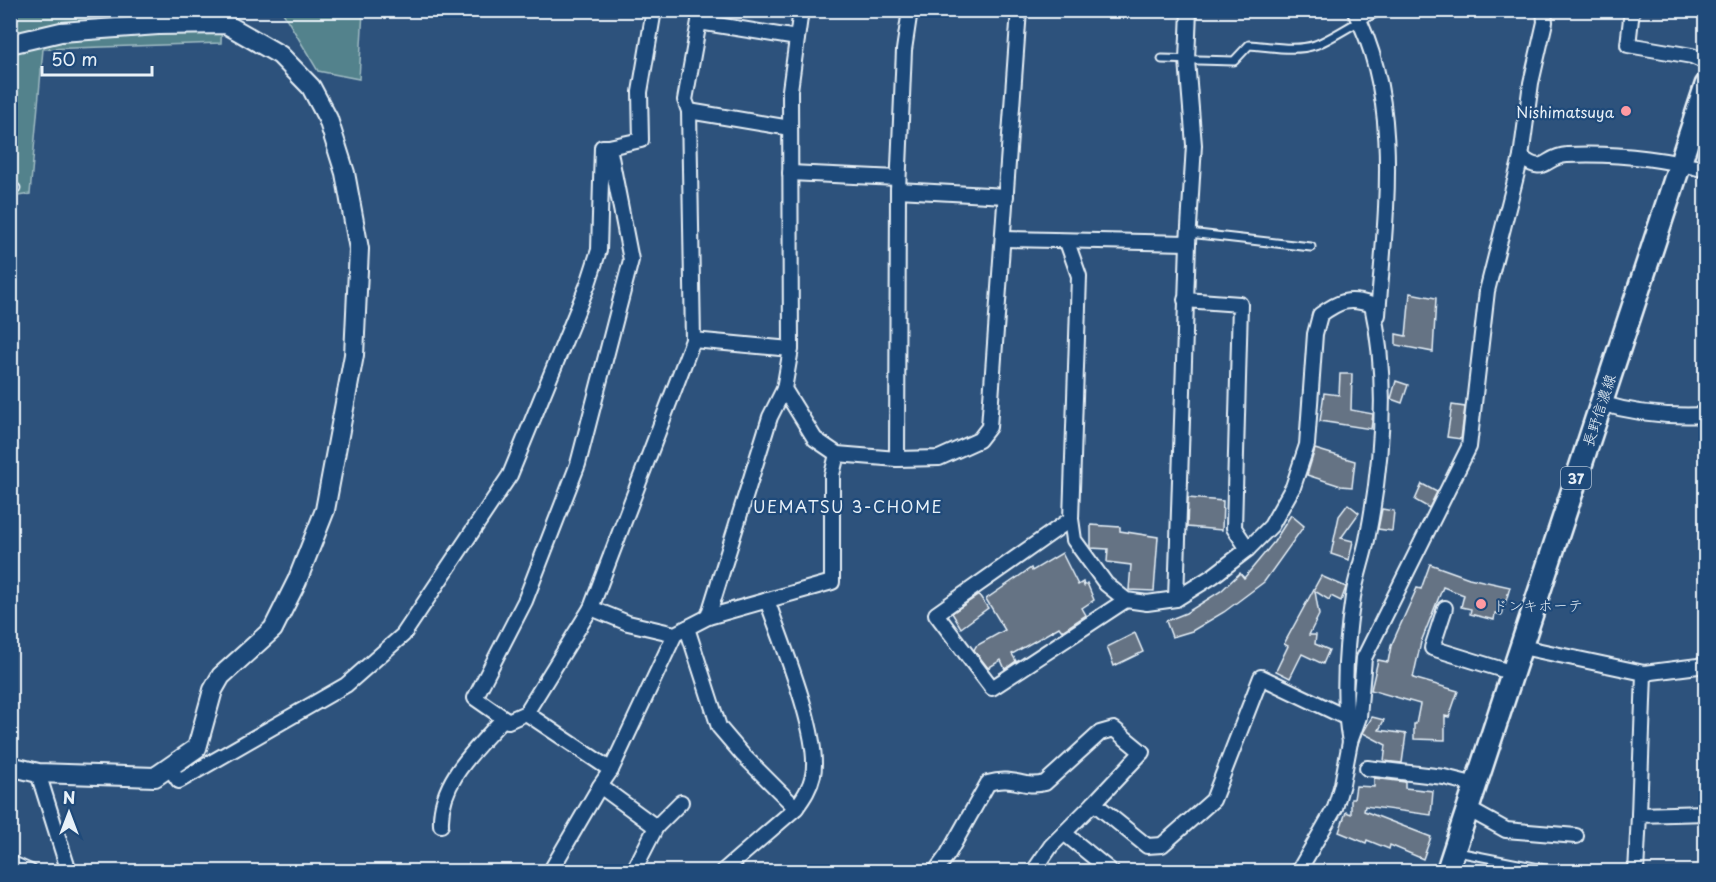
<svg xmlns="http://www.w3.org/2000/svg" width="1716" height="882" font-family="'Playpen Sans','Klee One',sans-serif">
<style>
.green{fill:#53828c;stroke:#9ebac2;stroke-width:1.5}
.building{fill:#657384;stroke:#e8f1f8;stroke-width:1.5}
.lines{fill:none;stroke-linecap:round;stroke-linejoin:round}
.lane-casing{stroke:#e8f1f8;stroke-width:11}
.street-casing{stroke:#e8f1f8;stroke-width:18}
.secondary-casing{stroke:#e8f1f8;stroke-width:22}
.primary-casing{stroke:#e8f1f8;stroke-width:26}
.lane{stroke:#1f4a7a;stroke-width:7}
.street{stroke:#1f4a7a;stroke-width:14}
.secondary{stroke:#1f4a7a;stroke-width:18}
.primary{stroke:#1f4a7a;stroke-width:21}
.poi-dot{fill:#ff9aa2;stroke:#1f4a7a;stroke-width:2}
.labels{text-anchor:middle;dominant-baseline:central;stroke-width:4.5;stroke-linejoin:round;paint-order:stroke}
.shield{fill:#1f4a7a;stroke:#acbfd2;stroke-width:1.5}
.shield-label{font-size:14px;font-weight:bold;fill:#e8f1f8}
.poi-label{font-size:15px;fill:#e8f1f8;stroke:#1f4a7a;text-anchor:end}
.street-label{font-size:15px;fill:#e8f1f8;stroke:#1f4a7a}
.neighbourhood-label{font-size:16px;letter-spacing:1.5px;fill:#e8f1f8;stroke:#1f4a7a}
</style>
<rect width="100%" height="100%" fill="#2d527c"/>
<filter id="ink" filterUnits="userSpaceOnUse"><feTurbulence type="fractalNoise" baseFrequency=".0167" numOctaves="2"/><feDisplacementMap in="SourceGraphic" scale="12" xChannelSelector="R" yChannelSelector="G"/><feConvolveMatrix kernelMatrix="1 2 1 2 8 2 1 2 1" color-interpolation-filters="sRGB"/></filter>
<g filter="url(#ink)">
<!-- green -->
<g class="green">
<path d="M11,11H222L221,43L43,49L30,194L11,197Z"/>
<path d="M282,11H363L359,79L318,71Z"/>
</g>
<!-- building -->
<g class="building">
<path d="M1410,293L1436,298L1433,352L1396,345V334L1406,336Z"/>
<path d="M1340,374H1352L1351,410L1373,414L1371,429L1320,421L1324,393L1339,395Z"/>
<path d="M1396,381L1408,385L1402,403L1391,399Z"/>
<path d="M1452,405L1465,407L1461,439L1447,437Z"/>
<path d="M1315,449L1355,461L1352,487L1341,486L1307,475Z"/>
<path d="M1422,484L1437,492L1429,508L1415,500Z"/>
<path d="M1188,498L1223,501L1222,530L1187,527Z"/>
<path d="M1348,504L1359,513L1341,538L1353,541L1349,560L1331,554L1339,516Z"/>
<path d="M1382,509L1394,511L1392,531L1378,529Z"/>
<path d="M1291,515L1304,526L1264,582L1224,612L1192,631L1172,637L1166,621L1186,613L1221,591L1240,573L1244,578L1274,542Z"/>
<path d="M1091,525L1120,527V531L1158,537L1154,591L1129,590L1131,565L1107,562L1108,549L1091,548Z"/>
<path d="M1062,553L1078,585L1083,582L1084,586L1087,583L1094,600L1082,608L1086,615L1062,631L1059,627L1012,654L1016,661L1005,669L1001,660L988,668L974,650L976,646L1005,630L986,599L1031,568L1032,571Z"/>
<path d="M1430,564L1469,578L1510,587L1502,615L1495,613L1494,620L1470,614L1471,609L1461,607L1464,595L1443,587L1421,642L1413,678L1458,691L1449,717L1445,716V740L1414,739V724H1416L1420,704L1371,690L1378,660L1388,662L1391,646L1417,588L1421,589Z"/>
<path d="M1321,576L1346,587L1341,601L1331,596L1329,600L1315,591L1319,615L1309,635H1316L1315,644L1329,650L1323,664L1302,654L1290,678L1276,671L1288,646L1284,644Z"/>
<path d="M979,595L988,608L961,628L952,613Z"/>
<path d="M1135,633L1143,652L1114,666L1107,647Z"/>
<path d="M1372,717L1384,720L1379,730L1406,734L1402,763L1384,761L1386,745L1363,733Z"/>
<path d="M1374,778L1405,782V788L1433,791L1431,815L1365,806L1364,811L1431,837L1423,859L1390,845L1389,849L1367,840L1366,843L1339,832L1346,812L1351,814V799H1354L1356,786L1374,787Z"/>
</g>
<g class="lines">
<!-- lane casing -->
<g class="lane-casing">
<g id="lane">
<path d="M1162,59L1234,61L1249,45C1269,46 1295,52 1315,45C1335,38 1370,11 1387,10"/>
<path d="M10,189L16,188"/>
<path d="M1189,233L1311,247"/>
<path d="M1457,852L1560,872"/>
</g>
</g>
<!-- street casing -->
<g class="street-casing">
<g id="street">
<path d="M654,10L640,92L641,140L609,147L631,260L578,464L525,601L475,698L508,721L526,713L591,608L628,623L675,634L708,617L832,582V475L837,454"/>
<path d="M801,10L790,90L791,349L784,389L815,439L837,454L897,459L939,458L979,440L989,427L1019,10"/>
<path d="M1354,10C1403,102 1385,216 1378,315"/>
<path d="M1632,10L1628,45L1692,56L1706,62"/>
<path d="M699,22L797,38"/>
<path d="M689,111L790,128"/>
<path d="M1521,157C1546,177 1544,156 1567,155C1613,153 1661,158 1706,170"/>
<path d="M790,173L898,178"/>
<path d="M898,190L1006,196"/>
<path d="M1004,239L1188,243L1194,145L1187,60L1189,10"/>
<path d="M1067,242L1079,276L1071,519L1074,540L1106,584L1126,600L1147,603L1176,599L1213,576L1248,549L1271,526L1293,487L1307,445L1315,334L1320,315C1339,301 1349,297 1372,305C1389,381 1382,464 1367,540C1363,559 1356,578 1353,597C1346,643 1341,696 1350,742"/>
<path d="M1185,300L1240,304L1234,528L1248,549"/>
<path d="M693,340L689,111L685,100L701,10"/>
<path d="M1600,403C1636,414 1668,417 1706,415"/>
<path d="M897,459L898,190L904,50L910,10"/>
<path d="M1071,519L936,614L992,688L1126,600"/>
<path d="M1176,599L1188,243"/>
<path d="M767,600C781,641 821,736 813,775C810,788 804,797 796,808"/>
<path d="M591,608L693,340L791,349"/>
<path d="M1445,608L1432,648L1513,673"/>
<path d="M708,617L770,417L784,389"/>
<path d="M687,628L719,727L742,754L796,808L722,872"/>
<path d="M1522,647L1644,673L1706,665"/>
<path d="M526,713L611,770"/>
<path d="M169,767L179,781L346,685L403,635L510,475L588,284L599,250L602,147H608"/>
<path d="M1367,768L1444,777L1476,785"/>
<path d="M38,773L69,872"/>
<path d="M600,786L611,770L675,634"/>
<path d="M1468,809L1506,830L1576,836"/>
<path d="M1639,815L1644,673"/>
<path d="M441,825C439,781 476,749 504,718"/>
<path d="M656,827L681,802"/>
<path d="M1064,833L1112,872"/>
<path d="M10,863L30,872"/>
<path d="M550,872L600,786L656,827L633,872"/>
<path d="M935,872L948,854L988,783C1015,775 1022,789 1045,783L1100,733L1114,729L1142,752L1094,803L1147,846L1162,845L1213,800L1261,677L1345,717"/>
<path d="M1033,872L1051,846L1094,803"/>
<path d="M1298,872L1335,808L1342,784L1350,742L1359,717L1364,658L1469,447L1487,291L1521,157L1531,83L1545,22L1544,10"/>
<path d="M1636,872L1639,815L1706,813"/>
</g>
</g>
<!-- secondary casing -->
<g class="secondary-casing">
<path id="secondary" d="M10,44L61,32L158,25L226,24L280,55L311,87L328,119L345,173L359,249L354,355L325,510L297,581L273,629L221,676L213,690L197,748L155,777L38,773L10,766"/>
</g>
<!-- primary casing -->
<g class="primary-casing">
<path id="primary" d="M1447,872L1706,85"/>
</g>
<!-- lane -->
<use href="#lane" class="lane"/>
<!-- street -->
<use href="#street" class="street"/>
<!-- secondary -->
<use href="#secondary" class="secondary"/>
<!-- primary -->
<use href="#primary" class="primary"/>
</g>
</g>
<!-- markers -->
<g class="poi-dot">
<circle cx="1626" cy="111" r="6"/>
<circle cx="1481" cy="604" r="6"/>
</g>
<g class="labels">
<!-- shield labels -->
<rect class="shield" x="1561" y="467" width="30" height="22" rx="4.5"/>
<g class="shield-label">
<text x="1576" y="478">37</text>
</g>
<!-- poi labels -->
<g class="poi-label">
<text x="1614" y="111">Nishimatsuya</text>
<text x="1493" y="604" text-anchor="start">ドンキホーテ</text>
</g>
<!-- street labels -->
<g class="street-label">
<text transform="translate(1598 410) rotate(-72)">長野信濃線</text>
</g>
<!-- neighbourhood labels -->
<g class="neighbourhood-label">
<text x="848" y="506">UEMATSU 3-CHOME</text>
</g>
</g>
<!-- margin -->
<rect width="1716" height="882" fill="none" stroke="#1f4a7a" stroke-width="36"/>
<rect x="18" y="18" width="1680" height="846" fill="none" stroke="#e8f1f8" stroke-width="2" filter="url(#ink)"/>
<!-- north arrow -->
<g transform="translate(69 813)" stroke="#1f4a7a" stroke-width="4.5" paint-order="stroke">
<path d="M0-4.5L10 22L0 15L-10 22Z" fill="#e8f1f8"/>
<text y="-9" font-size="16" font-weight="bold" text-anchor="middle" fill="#e8f1f8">N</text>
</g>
<!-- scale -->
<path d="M42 66v9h110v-9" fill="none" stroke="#e8f1f8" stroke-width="3"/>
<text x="51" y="66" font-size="18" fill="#e8f1f8" stroke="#1f4a7a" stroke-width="4.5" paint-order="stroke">50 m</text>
</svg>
